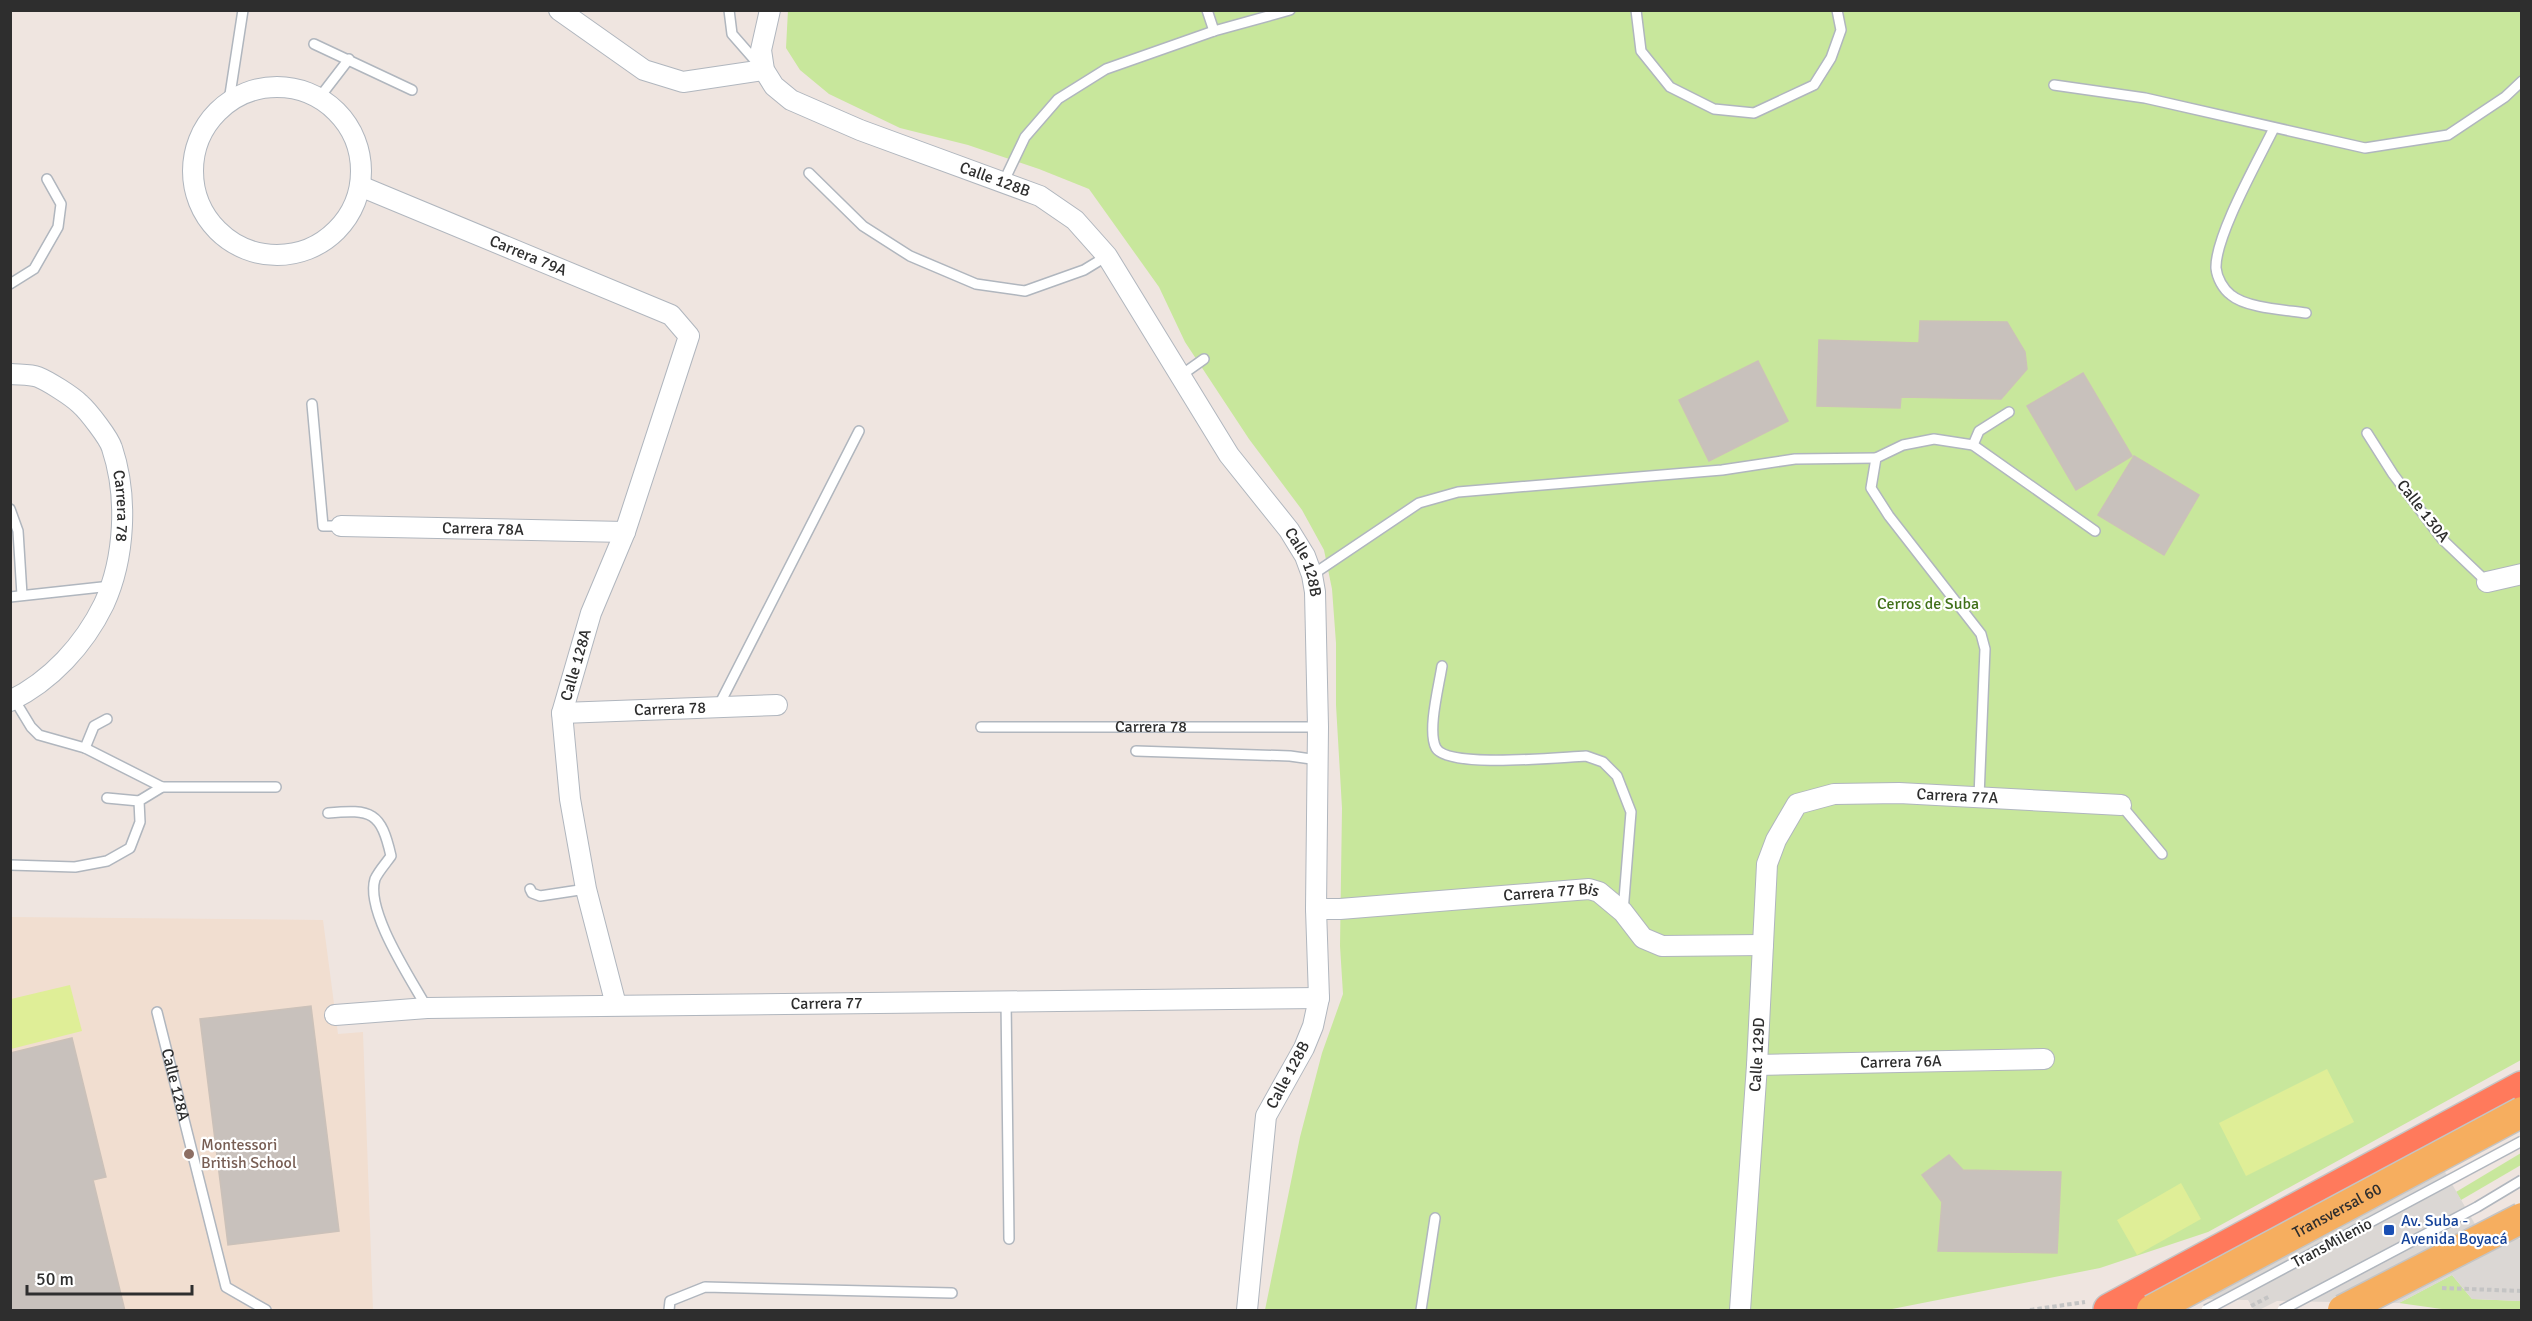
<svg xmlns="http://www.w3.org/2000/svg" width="2532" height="1321" font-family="Signika,sans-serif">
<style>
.education{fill:#f1ded0}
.green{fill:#c8e79c}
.pitch{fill:#dfee97}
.plaza{fill:#dbd7d4}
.building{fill:#c8c1bc;stroke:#cbc1b9;stroke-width:1.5}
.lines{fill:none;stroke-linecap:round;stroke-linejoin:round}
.lane-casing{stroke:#b0b6be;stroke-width:12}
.street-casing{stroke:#b0b6be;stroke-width:22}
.highway-casing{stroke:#c4c4c4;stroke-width:36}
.path{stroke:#c4c4c4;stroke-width:4;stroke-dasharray:4.5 3;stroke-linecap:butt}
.lane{stroke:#fff;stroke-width:9}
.street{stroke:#fff;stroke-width:20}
.highway{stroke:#ff7a5c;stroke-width:33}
.lane-bridge-casing{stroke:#b0b6be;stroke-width:12;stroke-linecap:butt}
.primary-bridge-casing{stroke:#c4c4c4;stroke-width:33;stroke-linecap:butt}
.lane-bridge{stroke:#fff;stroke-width:9}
.primary-bridge{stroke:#f6ae5f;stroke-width:30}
.education-dot{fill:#8d6e63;stroke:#fff;stroke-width:2}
.transit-dot{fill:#1a4fb4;stroke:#fff;stroke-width:2}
.labels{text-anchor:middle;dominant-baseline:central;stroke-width:4.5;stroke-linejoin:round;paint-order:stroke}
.street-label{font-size:16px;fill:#2e2e2e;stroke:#fff}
.park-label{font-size:16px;fill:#407019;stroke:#fff}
.education-label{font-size:16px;fill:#785e54;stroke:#fff;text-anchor:start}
.transit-label{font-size:16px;fill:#164399;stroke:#fff;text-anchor:start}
</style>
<rect width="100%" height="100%" fill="#efe5e0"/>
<!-- education -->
<path class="education" d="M11,917L323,920L338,1034L363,1032L373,1310H11Z"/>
<!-- green -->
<g class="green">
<path d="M788,10L2521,11V1060L2208,1232L2100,1268L1887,1310H1265L1300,1137L1322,1053L1343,994L1340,946L1342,808L1336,705V643L1332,589L1324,550L1302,510L1249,439L1185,342L1159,287L1089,189L1039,169L968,145L900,128L829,94L800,70L786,48Z"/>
<path d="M2521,1153V1165L2461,1200L2456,1192Z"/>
<path d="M2452,1275L2472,1299L2521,1301V1310H2449L2399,1303Z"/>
</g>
<!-- pitch -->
<g class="pitch">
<path d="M70,985L82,1031L11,1049V999Z"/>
<path d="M2327,1069L2354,1122L2246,1176L2219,1123Z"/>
<path d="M2181,1183L2201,1219L2137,1255L2117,1220Z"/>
</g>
<!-- plaza -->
<path class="plaza" d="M2429,1144L2491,1252L2516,1238L2521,1239V1301L2472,1299L2452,1275L2399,1303L2277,1301L2259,1310H2254L2248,1300L2149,1298Z"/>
<!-- building -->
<g class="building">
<path d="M1920,321L2007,322L2025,352L2027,369L2001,399L1901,397L1900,408L1817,406L1819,340L1919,343Z"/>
<path d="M1758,361L1788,421L1709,461L1679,400Z"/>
<path d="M2083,373L2132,456L2076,490L2027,406Z"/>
<path d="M2134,456L2199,495L2164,555L2098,515Z"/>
<path d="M311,1006L339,1231L228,1245L200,1019Z"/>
<path d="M72,1038L106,1177L93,1180L125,1311H10V1053Z"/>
<path d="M1949,1155L1963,1170L2061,1172L2057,1253L1938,1251L1942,1202L1922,1175Z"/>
</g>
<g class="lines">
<!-- lane casing -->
<g class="lane-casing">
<g id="lane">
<path d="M729,10L732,34L760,66"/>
<path d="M1207,10L1214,31"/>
<path d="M1636,10L1641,51L1670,87L1714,109L1754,113L1814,85L1831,58L1841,30L1837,10"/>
<path d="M314,44L412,90"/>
<path d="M2054,85L2145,98L2365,148L2448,135L2505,97L2522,81"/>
<path d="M319,98L349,59"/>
<path d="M229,101L243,10"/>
<path d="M2274,128C2259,159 2215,236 2216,268C2217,278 2223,289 2231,295C2246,308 2286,310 2306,313"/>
<path d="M809,173L863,226L910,256L976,284L1025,291L1084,270L1107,256"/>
<path d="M1004,181L1025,137L1058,99L1106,69L1214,31L1290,10"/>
<path d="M10,284L34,269L58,227L61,204L47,179"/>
<path d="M1180,376L1204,359"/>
<path d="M312,404L323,526H341"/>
<path d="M2367,433L2393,474L2442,539L2487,582"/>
<path d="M1973,445L1979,431L2009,412"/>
<path d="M10,509L18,531L22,595"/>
<path d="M1312,575L1419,503L1458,492L1722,470L1795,459L1876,458"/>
<path d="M10,597L111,586"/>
<path d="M1442,666C1439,686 1427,731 1436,748C1448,769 1560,757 1586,756L1603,762L1617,776L1631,812L1623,912"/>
<path d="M14,699L31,727L39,735L85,748L162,787"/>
<path d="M718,707L859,431"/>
<path id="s1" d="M981,727H1318"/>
<path d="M85,748L94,726L107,719"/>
<path d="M1136,751L1290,756L1318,760"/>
<path d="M1979,797L1985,649L1981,634L1889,516L1871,488L1876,458L1903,445L1934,439L1973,445L2095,531"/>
<path d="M107,798L139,801"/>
<path d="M2121,805L2162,854"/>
<path d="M328,813C372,809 381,812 391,856C386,863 378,872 375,879C365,911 411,979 427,1008"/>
<path d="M10,865L75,867L107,861L130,848L140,822L139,801L162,787H276"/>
<path d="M530,889L532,893L540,896L586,889"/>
<path d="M1006,1000L1009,1239"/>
<path id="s2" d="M157,1012L226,1287L266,1310"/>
<path d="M669,1310L670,1301L705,1287L952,1293"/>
<path d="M1421,1310L1435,1218"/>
</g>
</g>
<!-- street casing -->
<g class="street-casing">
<g id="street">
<path d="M559,10L644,70L683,82L764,70"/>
<path id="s3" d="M770,10L761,50L764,70L774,86L791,100L860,130L1040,196L1075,220L1107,256L1229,455L1289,530L1305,556L1312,575L1315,592L1318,727L1316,909L1319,998L1313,1026L1304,1048L1266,1116L1247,1310"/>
<circle cx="277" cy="171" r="84"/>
<path id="s4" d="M360,186L671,315L689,336L625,532L591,613L562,713L570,799L586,889L616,1005"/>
<path id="s5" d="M10,374C19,375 30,374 38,377C48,381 72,396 80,404C88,411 109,438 112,448C128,496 125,558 104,604C84,645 51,681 10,701"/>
<path id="s6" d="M341,526L625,532"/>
<path d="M2487,582L2522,574"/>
<path id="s7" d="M562,713L777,705"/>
<path id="s8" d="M1316,909H1340L1589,889L1599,892L1623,912L1643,938L1662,946L1763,945"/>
<path id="s9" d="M335,1015L427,1008L1319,998"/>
<path id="s10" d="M1757,1065L2044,1059"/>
<path id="s11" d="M1740,1310L1757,1065L1767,864L1776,840L1797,804L1834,794L1899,793L2121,805"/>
</g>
</g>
<!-- highway casing -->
<g class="highway-casing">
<path id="highway" d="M2110,1310L2522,1088"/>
</g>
<!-- path -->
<g class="path">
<path d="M2442,1288L2522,1291"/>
<path d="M2251,1306L2270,1296"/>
<path d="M2030,1310L2085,1302"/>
</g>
<!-- lane -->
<use href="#lane" class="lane"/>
<!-- street -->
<use href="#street" class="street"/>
<!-- highway -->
<use href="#highway" class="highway"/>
<!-- lane-bridge casing -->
<g class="lane-bridge-casing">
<g id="lane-bridge">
<path d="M2206,1310L2522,1141"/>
<path d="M2282,1310L2477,1207L2522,1180"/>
</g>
</g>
<!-- primary-bridge casing -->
<g class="primary-bridge-casing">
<g id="primary-bridge">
<path id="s12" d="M2152,1310L2522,1112"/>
<path d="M2343,1310L2522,1218"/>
</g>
</g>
<!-- lane-bridge -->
<use href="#lane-bridge" class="lane-bridge"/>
<!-- primary-bridge -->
<use href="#primary-bridge" class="primary-bridge"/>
</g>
<!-- markers -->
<circle class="education-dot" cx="189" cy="1154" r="6"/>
<rect class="transit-dot" x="2383" y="1224" width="12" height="12" rx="3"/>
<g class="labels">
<!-- street labels -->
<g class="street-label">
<text stroke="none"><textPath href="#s3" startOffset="321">Calle 128B</textPath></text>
<text stroke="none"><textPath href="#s4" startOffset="182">Carrera 79A</textPath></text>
<text stroke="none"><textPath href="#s5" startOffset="192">Carrera 78</textPath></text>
<text transform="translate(2423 511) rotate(52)">Calle 130A</text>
<text stroke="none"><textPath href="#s6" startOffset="142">Carrera 78A</textPath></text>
<text stroke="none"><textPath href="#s3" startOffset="825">Calle 128B</textPath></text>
<text transform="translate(576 665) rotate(-74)">Calle 128A</text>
<text stroke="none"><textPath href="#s7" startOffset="108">Carrera 78</textPath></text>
<text stroke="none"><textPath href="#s1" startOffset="170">Carrera 78</textPath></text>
<text stroke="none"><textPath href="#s11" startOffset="676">Carrera 77A</textPath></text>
<text stroke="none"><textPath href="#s8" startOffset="236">Carrera 77 Bis</textPath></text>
<text stroke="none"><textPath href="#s9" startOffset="492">Carrera 77</textPath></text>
<text stroke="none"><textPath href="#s11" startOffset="256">Calle 129D</textPath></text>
<text stroke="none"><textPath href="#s10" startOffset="144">Carrera 76A</textPath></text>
<text transform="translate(1288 1075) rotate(-62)">Calle 128B</text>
<text stroke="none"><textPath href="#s2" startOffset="75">Calle 128A</textPath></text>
<text stroke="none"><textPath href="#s12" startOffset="210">Transversal 60</textPath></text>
<text transform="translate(2332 1243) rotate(-28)">TransMilenio</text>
</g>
<!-- park labels -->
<g class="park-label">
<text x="1928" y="604">Cerros de Suba</text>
</g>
<!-- education labels -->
<g class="education-label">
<text x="201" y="1145">Montessori<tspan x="201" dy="18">British School</tspan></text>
</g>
<!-- transit labels -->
<g class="transit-label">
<text x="2401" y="1221">Av. Suba -<tspan x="2401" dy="18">Avenida Boyacá</tspan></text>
</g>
</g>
<!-- border -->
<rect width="2532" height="1321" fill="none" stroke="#2e2e2e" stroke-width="24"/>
<!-- scale -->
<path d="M27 1285v9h165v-9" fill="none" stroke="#2e2e2e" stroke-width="3"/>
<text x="36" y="1285" font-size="18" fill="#2e2e2e" stroke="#ffffff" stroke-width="4.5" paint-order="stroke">50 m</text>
</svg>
